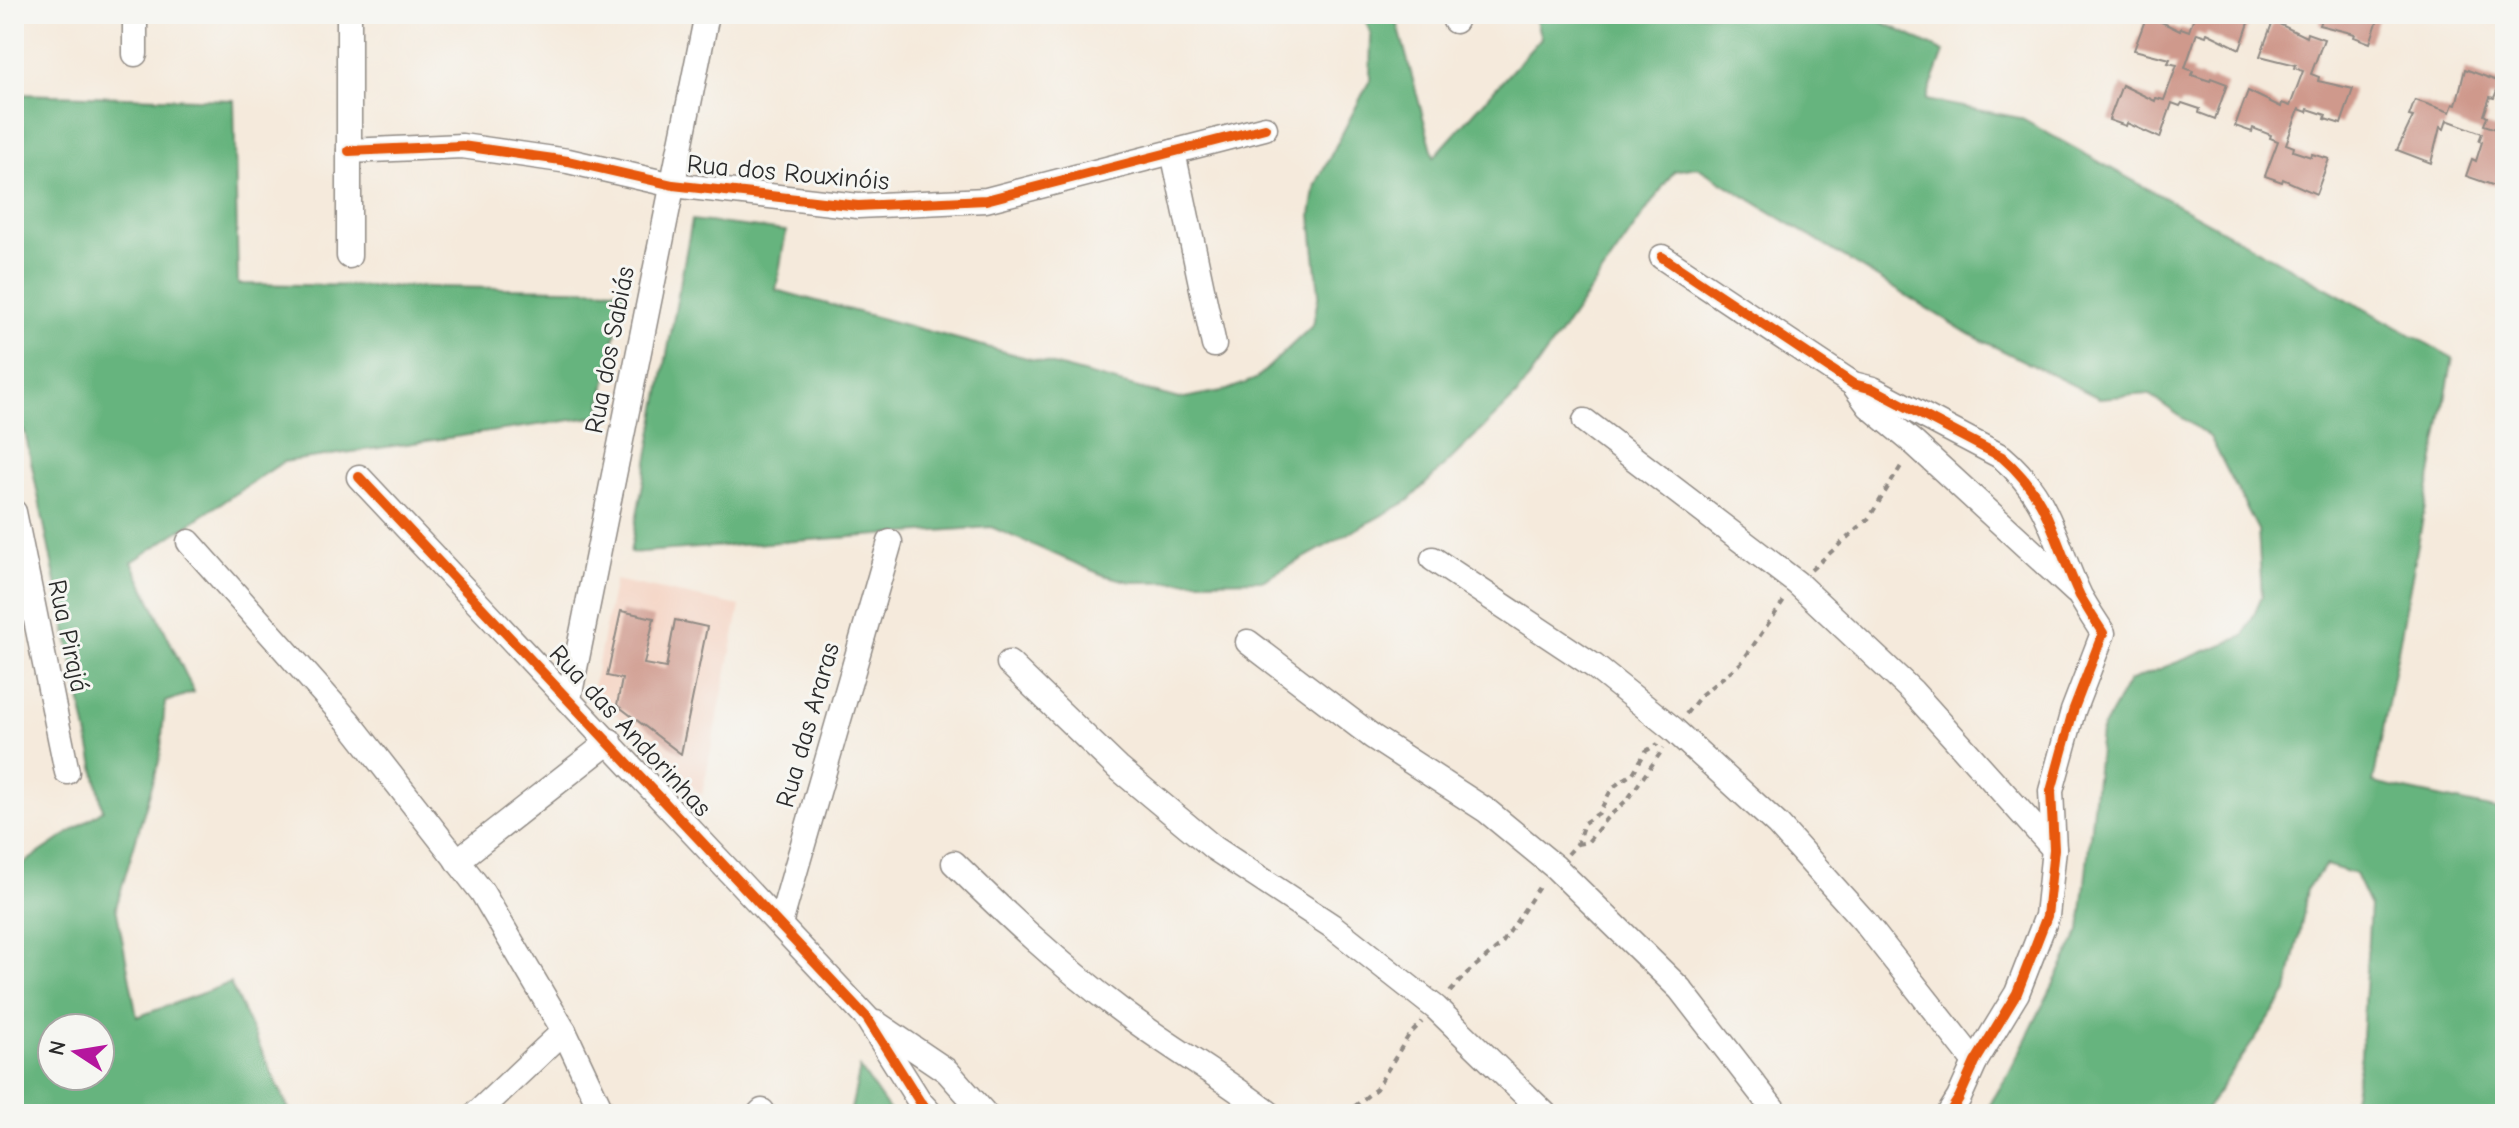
<svg xmlns="http://www.w3.org/2000/svg" width="2519" height="1128" font-family="'Comic Neue',sans-serif">
<style>
.built{fill:#f5d3c2}
.forest{fill:#66b47e;stroke:#487054;stroke-width:2;fill-rule:evenodd}
.building{fill:#cf998c}
.lines{fill:none;stroke-linecap:round;stroke-linejoin:round}
.minor-casing{stroke:#908a84;stroke-width:27}
.path{stroke:#908a84;stroke-width:4;stroke-dasharray:6 6;stroke-linecap:butt}
.minor{stroke:#fff;stroke-width:24}
.cycleway-casing{stroke:#f6f6f2;stroke-width:15}
.cycleway{stroke:#e8590c;stroke-width:10}
.labels{text-anchor:middle;dominant-baseline:central;stroke-width:6;stroke-linejoin:round;paint-order:stroke}
.street-label{font-size:26px;fill:#2b2b2b;stroke:#f6f6f2}
</style>
<rect width="100%" height="100%" fill="#f6f6f2"/>
<filter id="ink" filterUnits="userSpaceOnUse"><feTurbulence type="fractalNoise" baseFrequency=".0125" numOctaves="2"/><feDisplacementMap in="SourceGraphic" scale="16" xChannelSelector="R" yChannelSelector="G"/><feConvolveMatrix kernelMatrix="1 2 1 2 8 2 1 2 1" color-interpolation-filters="sRGB"/></filter>
<filter id="wash" filterUnits="userSpaceOnUse"><feTurbulence type="fractalNoise" baseFrequency=".006" numOctaves="4" result="noise"/><feDisplacementMap in="SourceGraphic" scale="32" xChannelSelector="R" yChannelSelector="G"/><feGaussianBlur stdDeviation="1.8" result="paint"/><feColorMatrix in="noise" values="0 0 0 0 0 0 0 0 0 0 0 0 0 0 0 0 0 1.4 0 .05"/><feComposite in="paint" operator="in"/></filter>
<g filter="url(#wash)">
<rect width="100%" height="100%" fill="#f5eadc"/>
<!-- built -->
<path class="built" d="M615,580L740,606L702,795L592,692Z"/>
<!-- forest -->
<g class="forest">
<path d="M1363,14H1395L1434,157L1541,38L1534,14H1866L1944,52L1926,100L2020,118L2453,358L2373,783L2505,811V1114H2350L2361,1055L2370,906L2355,874L2326,865L2307,888L2303,917L2287,992L2203,1114H1984L2009,1073L2080,931L2101,731L2129,681L2244,636L2262,596L2258,530L2210,437L2148,394L2099,398L1969,334L1697,167L1674,171L1516,396L1408,501L1264,580L1132,582L1103,575L991,527L630,553L692,220L786,231L776,290L1179,399L1227,390L1256,379L1313,325L1319,293L1311,215L1316,184L1370,80L1371,35Z"/>
<path d="M14,83L16,94L234,100L238,284L624,290L599,416L283,462L132,562L194,692L165,702L160,758L116,907L137,1017L230,983L291,1114H14V870L103,810L25,432L14,424ZM52,1028H100V1076H52Z"/>
<path d="M860,1068L892,1114H850Z"/>
</g>
<g id="blocks">
<!-- building -->
<g class="building">
<path d="M2195,14H2252L2240,49L2207,33L2206,36L2197,33L2185,68L2193,71L2192,75L2210,81L2211,78L2227,84L2215,119L2199,113L2200,109L2182,103L2180,106L2172,103L2160,138L2127,123L2126,126L2109,120L2122,85L2155,101L2156,98L2164,100L2177,65L2168,63L2170,59L2134,50L2147,15L2180,31L2181,28L2189,31Z"/>
<path d="M2323,14H2380L2370,43L2354,37L2355,34L2319,25Z"/>
<path d="M2273,21L2306,37L2307,33L2324,39L2311,74L2319,77L2318,81L2353,89L2341,124L2325,119L2326,115L2308,109L2307,112L2299,109L2286,144L2294,147L2293,151L2311,157L2312,154L2329,159L2316,194L2283,179L2282,182L2265,176L2278,141L2270,138L2271,135L2253,128L2252,132L2235,126L2248,91L2281,107L2282,103L2290,106L2303,71L2295,68L2296,65L2260,56Z"/>
<path d="M2465,69L2500,82L2494,98L2490,97L2484,115L2487,117L2484,125L2505,132V177L2501,188L2466,176L2472,159L2476,161L2482,142L2479,141L2482,133L2447,120L2444,129L2440,127L2431,163L2397,150L2413,117L2409,116L2415,100L2450,112L2453,104L2456,105Z"/>
<path d="M621,611L654,618L644,664L666,668L675,620L707,627L681,754L617,705L622,679L607,676Z"/>
</g>
</g>
</g>
<g filter="url(#ink)">
<use href="#blocks" fill-opacity="0" stroke="#908a84" stroke-width="2"/>
<g class="lines">
<!-- minor casing -->
<g class="minor-casing">
<g id="minor">
<path d="M349,14V256"/>
<path d="M1453,14L1455,21"/>
<path d="M135,54V14"/>
<path d="M349,151L462,146L568,161L673,185L858,206L986,200L1265,128"/>
<path d="M1173,152L1214,345"/>
<path d="M1662,257L1853,384L1873,389L2002,457C2051,499 2054,542 2080,596C2087,608 2095,621 2103,633L2073,711L2051,791L2054,849L2047,916L2017,993L1975,1062L1959,1098L1949,1114"/>
<path d="M1853,384L1869,406L1915,444L2076,592"/>
<path d="M1585,421L1797,583L1912,691L2054,849"/>
<path d="M359,477L867,1018L920,1102L931,1114"/>
<path d="M14,512L67,772"/>
<path d="M189,542L349,722L482,892L564,1031L603,1114"/>
<path d="M1433,559L1594,666L1673,729L1778,825L1864,921L1975,1062"/>
<path d="M1248,642L1373,737L1487,811L1555,867L1680,989L1777,1114"/>
<path d="M1009,663L1118,768L1214,848L1332,926L1436,1008L1545,1114"/>
<path d="M569,698L707,14"/>
<path d="M457,861L610,741"/>
<path d="M954,863C1007,915 1060,965 1119,1009C1168,1047 1222,1076 1270,1114"/>
<path d="M780,924L890,542"/>
<path d="M876,1023L947,1071L985,1114"/>
<path d="M476,1114L564,1031"/>
<path d="M759,1114L762,1111"/>
</g>
</g>
<!-- path -->
<g class="path">
<path d="M1811,570L1869,518L1903,463"/>
<path d="M1686,714L1702,694L1741,663L1784,601"/>
<path d="M1577,844L1588,842L1606,819L1627,800L1664,748"/>
<path d="M1568,854L1577,844L1584,823L1599,813L1612,788L1633,773L1646,751L1658,744"/>
<path d="M1450,992L1467,973L1501,945L1541,884"/>
<path d="M1345,1114L1376,1089L1409,1035L1422,1022"/>
</g>
<!-- minor -->
<use href="#minor" class="minor"/>
<!-- cycleway casing -->
<g class="cycleway-casing">
<g id="cycleway">
<path d="M349,151L462,146L568,161L673,185L858,206L986,200L1265,128"/>
<path d="M1662,257L1853,384L1873,389L2002,457C2051,499 2054,542 2080,596C2087,608 2095,621 2103,633L2073,711L2051,791L2054,849L2047,916L2017,993L1975,1062L1959,1098L1949,1114"/>
<path d="M359,477L867,1018L920,1102L931,1114"/>
</g>
</g>
<!-- cycleway -->
<use href="#cycleway" class="cycleway"/>
</g>
</g>
<g class="labels">
<!-- street labels -->
<g class="street-label">
<text transform="translate(788 173) rotate(5)">Rua dos Rouxinóis</text>
<text transform="translate(610 350) rotate(-79)">Rua dos Sabiás</text>
<text transform="translate(68 636) rotate(78)">Rua Pirajá</text>
<text transform="translate(808 725) rotate(-74)">Rua das Araras</text>
<text transform="translate(630 731) rotate(47)">Rua das Andorinhas</text>
</g>
</g>
<!-- margin -->
<rect width="2519" height="1128" fill="none" stroke="#f6f6f2" stroke-width="48"/>
<!-- north arrow -->
<g transform="translate(76 1052) rotate(282)"><circle r="38" fill="#f6f6f2" stroke="#a5a5a2" stroke-width="2"/>
<path d="M0-6L14 30L0 20L-14 30Z" fill="#b5179e"/>
<text y="-12" font-size="22" font-weight="bold" text-anchor="middle" fill="#2b2b2b">N</text>
</g>
</svg>
